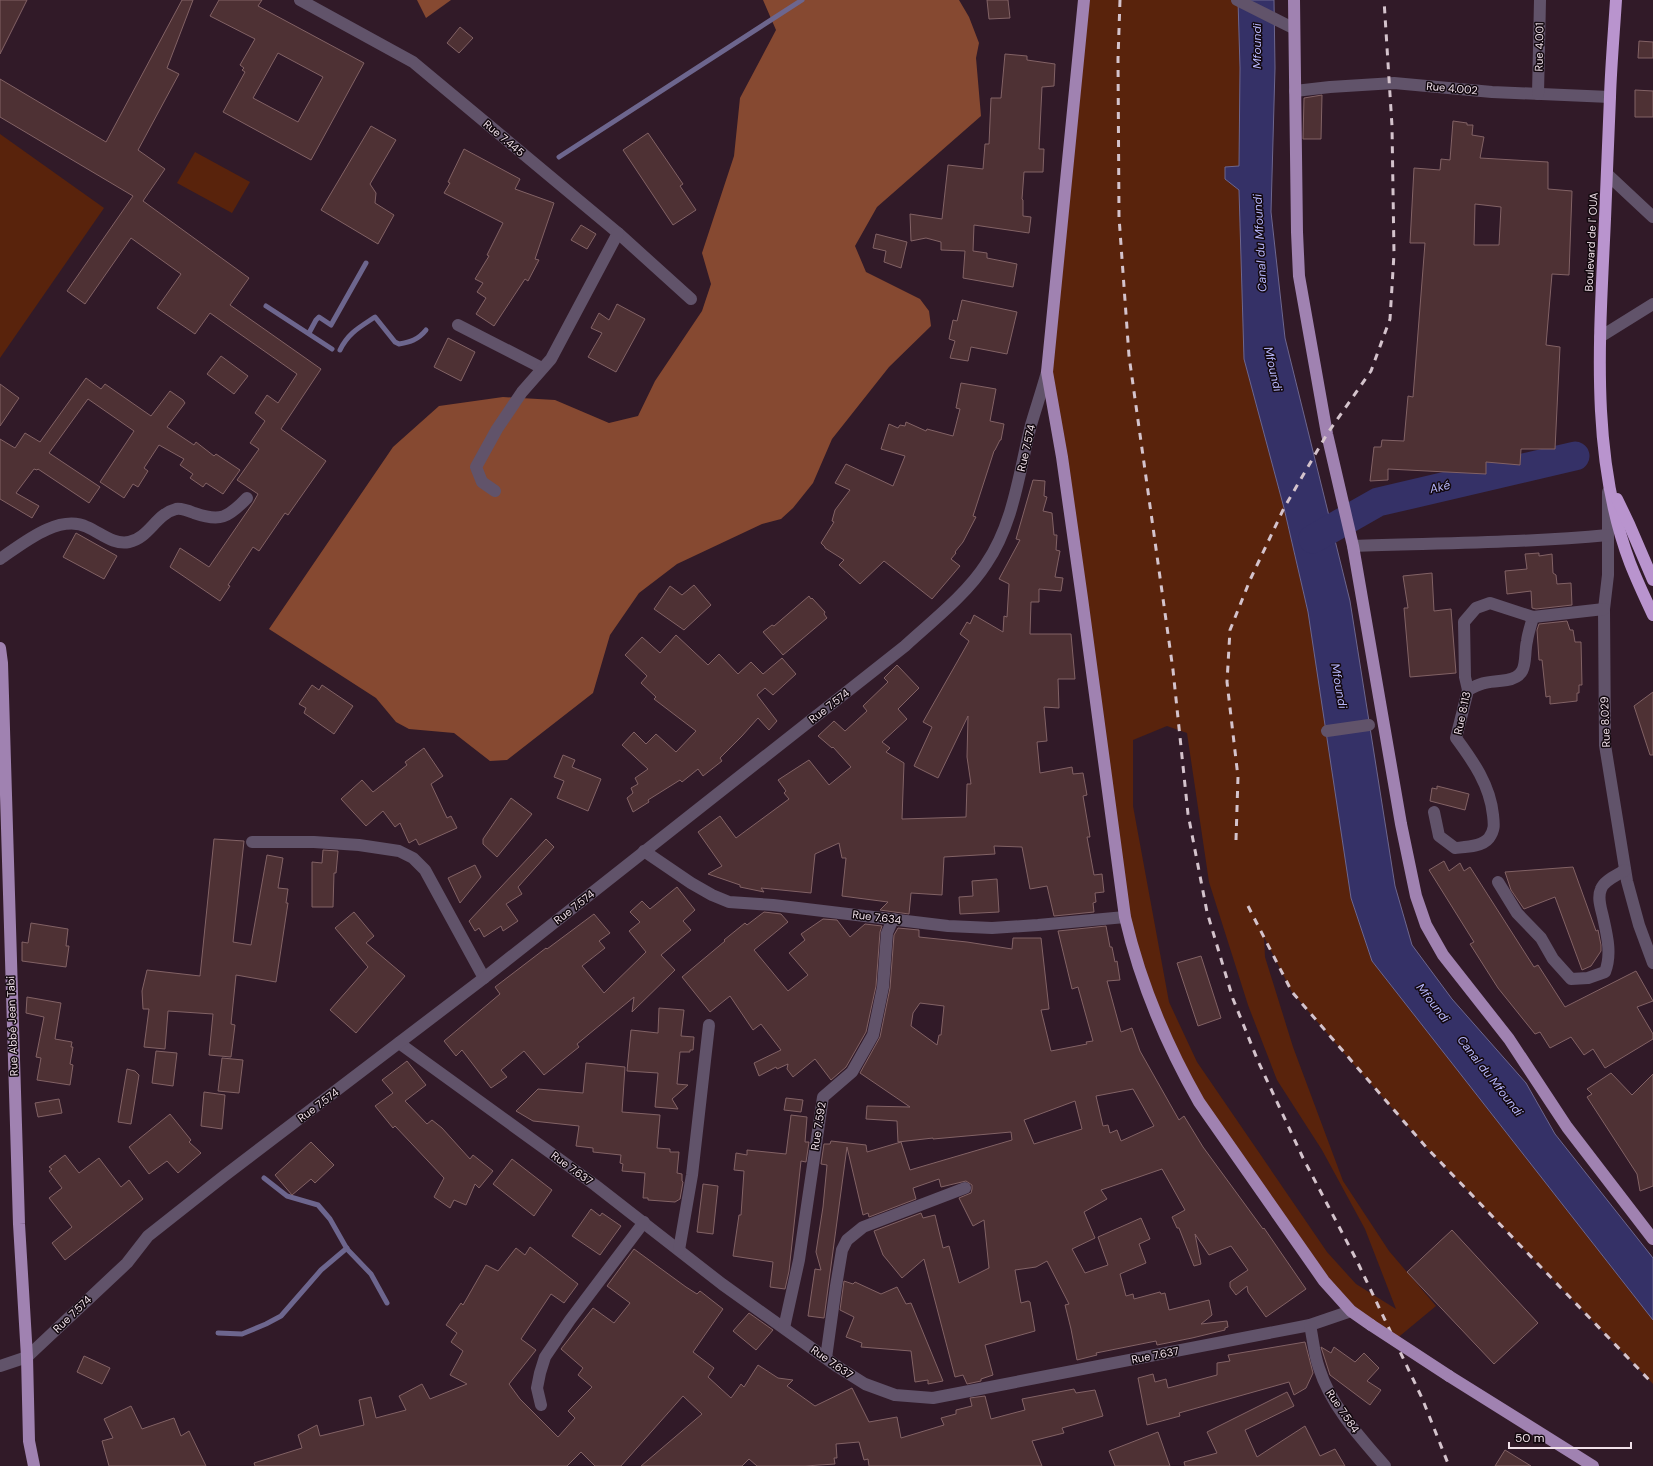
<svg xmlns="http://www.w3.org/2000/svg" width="1653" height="1466" font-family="'DM Sans',sans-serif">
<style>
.green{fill:#59230c;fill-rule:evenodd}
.forest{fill:#864931}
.water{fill:#353167;stroke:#6d668e}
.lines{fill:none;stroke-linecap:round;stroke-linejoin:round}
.stream{stroke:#6d668e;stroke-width:5}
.river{stroke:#353167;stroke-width:29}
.building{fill:#4e3134;stroke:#826265;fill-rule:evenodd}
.minor{stroke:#61536a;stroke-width:12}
.major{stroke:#a082b1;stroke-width:12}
.highway{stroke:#b994ce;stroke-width:12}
.rail{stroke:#d4c3cc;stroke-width:3;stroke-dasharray:7 7;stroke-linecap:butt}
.major-bridge{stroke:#a082b1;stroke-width:12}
.labels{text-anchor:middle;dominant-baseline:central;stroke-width:3;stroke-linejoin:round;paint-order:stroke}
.street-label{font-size:11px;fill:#f0e0e9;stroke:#12080e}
.water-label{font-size:12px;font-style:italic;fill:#b7b7fc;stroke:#12080e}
</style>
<rect width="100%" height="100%" fill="#311a28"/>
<!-- green -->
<g class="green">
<path d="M1084,0H1238L1240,68L1239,167H1225V179L1239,190L1244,359L1284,508L1308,612L1351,898L1372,961L1653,1320V1384L1426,1147L1350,1060L1292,992L1264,937L1265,957L1293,1047L1343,1181L1389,1251L1436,1306L1395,1340L1351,1311L1199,1102L1132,948L1047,372ZM1167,726L1187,733L1209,882L1248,1005L1277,1080L1322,1150L1365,1229L1396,1309L1356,1284L1327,1252L1197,1062L1169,1002L1133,806V740Z"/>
<path d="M0,134L104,208L0,358Z"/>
<path d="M195,152L250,182L232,213L177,183Z"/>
</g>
<!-- forest -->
<g class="forest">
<path d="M417,0H451L426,18Z"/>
<path d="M763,0H959L969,17L979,43L976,58L981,116L877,207L855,246L866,272L920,299L929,311L931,326L889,367L832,439L813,483L793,508L781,519L762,524L677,564L639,593L610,635L593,693L507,760L490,761L454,733L409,729L396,722L376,698L269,629L393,447L439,406L503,397L555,400L609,423L638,416L655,381L702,311L711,284L702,253L734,156L740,98L776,30Z"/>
</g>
<!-- water -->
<path class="water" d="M1238,0H1274L1275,68L1271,212L1285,338L1350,601L1395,886L1412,945L1452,999L1526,1083L1555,1134L1653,1258V1320L1372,961L1351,898L1308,612L1284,508L1244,359L1239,190L1225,179V167L1239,166L1240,68Z"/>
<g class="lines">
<!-- stream -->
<g class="stream">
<path d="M559,157L802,0"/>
<path d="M266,306L332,349"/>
<path d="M309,333L316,320L319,317L331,325L366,263"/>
<path d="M340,350C348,333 360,327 375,317L395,342L399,344C410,342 418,340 426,330"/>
<path d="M264,1178L287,1196L318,1205L330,1219L347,1249L371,1274L387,1303"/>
<path d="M218,1333L242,1334L266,1324L281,1316L321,1270L347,1248"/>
</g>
<!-- river -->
<path class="river" d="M1313,539L1378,502L1575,456"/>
</g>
<!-- building -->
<g class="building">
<path d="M0,0H27L0,54Z"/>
<path d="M182,0H193L167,68L179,74L138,150L165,169L143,201L249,278L230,305L321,369L281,429L326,461L288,515L285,513L259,551L253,547L228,585L230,586L220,601L170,567L180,548L209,567L253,503L258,494L237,480L259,449L250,443L265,421L255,413L267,395L278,403L297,374L210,313L195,334L157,308L181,274L131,238L85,304L67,291L133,196L0,117V79L106,142Z"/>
<path d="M219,0H262L258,6L364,63L311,160L223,112L245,72L242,70L244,68L240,65L255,39L210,16ZM278,53L323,77L298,122L253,98Z"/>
<path d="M987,0H1008L1010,18L989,19Z"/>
<path d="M460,27L473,38L459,53L447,43Z"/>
<path d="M1639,41L1653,42V58H1638Z"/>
<path d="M1005,54L1027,56V60L1055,64L1054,86L1042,87L1039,149H1044L1043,172H1024L1022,199L1023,200V216L1031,217L1029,233L974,225L973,251L987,253V258L1017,264L1013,287L963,278L965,251L941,250V242L926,238L911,241L910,214L942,219L948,165L983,169L985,144H989L991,98H1001Z"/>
<path d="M1635,90L1653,91V117H1635Z"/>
<path d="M1322,95L1321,139H1303L1304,98Z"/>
<path d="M1453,121L1467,123V125H1473L1472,135L1484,137L1480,158L1548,162V189L1572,191L1569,275L1552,274L1546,345L1560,347L1555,449H1521L1520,465L1486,462V474L1388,469V480L1370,481L1374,447H1381L1382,440L1404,441L1408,396L1413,397L1425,243H1410L1414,168L1440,170L1441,159L1450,160ZM1475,204L1501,207L1499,245H1474Z"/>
<path d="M371,126L396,140L370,184L376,193L375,203L394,215L378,244L321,210Z"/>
<path d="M648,133L683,184L680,186L696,210L673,225L623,150Z"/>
<path d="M464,149L520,179L515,189L554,203L535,259L539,260L528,281L525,279L494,326L476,314L486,298L477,292L483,283L475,279L489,256L487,255L503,223L444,193L450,183L448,182Z"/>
<path d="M581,225L596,234L587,249L571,240Z"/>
<path d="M876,234L907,242L901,268L884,262L886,251L873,248Z"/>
<path d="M962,300L1017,312L1007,354L971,347L968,361L950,358L955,341L949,339L953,320L957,321Z"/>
<path d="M617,304L645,319L616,372L588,357L602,333L591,328L599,313L609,320Z"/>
<path d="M448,338L475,352L461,381L434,367Z"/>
<path d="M221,356L248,376L234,394L207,374Z"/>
<path d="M86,378L101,389L105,384L151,416L170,391L183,400L185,403L167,427L194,445L196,442L214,456L216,454L240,470L223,494L206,483L203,487L190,478L193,474L180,465L184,459L159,445L144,468L148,471L138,487L133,484L124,498L100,482L134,431L88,399L49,453L100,487L89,503L38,469L37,470L34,469L16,493L39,506L32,518L0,499V439L15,448L25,433L40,442Z"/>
<path d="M961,383L996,389L990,421L1004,424L1001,440H1000L995,450L994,451L973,516L976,517L963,542L955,552L956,553L951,559L960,566L932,599L884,561L860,584L839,565L844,560L825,548V547L821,543L834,522L832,521L835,510L850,490L835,483L846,464L893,486L905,456L881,449L889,424L898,428L900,425L905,426L906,422L926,431L927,429L953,436L960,409L956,408Z"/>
<path d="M0,384L19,398L0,426Z"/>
<path d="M1033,480L1045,481L1044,496L1047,497L1043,511L1052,513L1054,535H1057L1056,550L1060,551L1055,577L1063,578L1061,591L1039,589V602H1031L1030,634H1071L1075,679H1058L1059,708L1044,707L1047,741L1037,742L1040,773L1072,767L1073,774L1083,773L1087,795L1083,796L1090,837H1087L1094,875L1102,874L1104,892L1095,893L1096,902L1093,903L1094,912L1054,916L1047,886L1030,889L1022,847L994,846L995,854L944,857L942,895L911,893L909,914L880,910L888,902L842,896L846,858H842L839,843L815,854L811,893L761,888L764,892L740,887V885L708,874L722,866L698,832L720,816L736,838L789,799L784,793L786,791L778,780L809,760L829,785L851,767L833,747L832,748L818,736L834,721L845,731L867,711L863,706L888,682L884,678L897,665L919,688L898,709L907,719L882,742L890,748L886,752L904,763L902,819L966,817L967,784H971L967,757L968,716L938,778L914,766L932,727L923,722L969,641L960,634L967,622L970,624L974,615L1003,632L1004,616L1007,617L1009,584L999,579L1020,540L1016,539Z"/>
<path d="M76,533L117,556L104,579L63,557Z"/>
<path d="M1539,553V556L1552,554L1553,573L1556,575L1557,584L1571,583L1572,605L1536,609L1532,608L1531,591L1507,594L1505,571L1527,569L1525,554Z"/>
<path d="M1432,573L1434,611L1451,609L1456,673L1410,677L1404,608H1408L1403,576Z"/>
<path d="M694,585L711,605L684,630L654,609L670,586L682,595Z"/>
<path d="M809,596L811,599L812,598L825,612L824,614L827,618L783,655L763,632L772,625L774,626Z"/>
<path d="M1567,621L1570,630H1573L1575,642H1581L1582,685H1579V693H1577V701L1550,704V696L1546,697L1542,660H1539L1537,630L1539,624Z"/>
<path d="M676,635L708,665L719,654L738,674L751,662L763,674L782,658L796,674L773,695L765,688L757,695L777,721L769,730L758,718L742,736L720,758L722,761L703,776L698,769L682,782L680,780L648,800L649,802L633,812L627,798L633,793L631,788L638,784L635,778L648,769L622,745L634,732L646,744L656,734L676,752L696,731L654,699L656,697L641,683L647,676L625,655L642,637L660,653Z"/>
<path d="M312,685L319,690L322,685L353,706L334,734L304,713L306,708L299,704Z"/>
<path d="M1653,692V755H1650L1634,706Z"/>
<path d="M424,748L443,776L431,784L447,818L451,816L457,828L419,845L416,839L409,843L400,823L395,827L383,811L366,826L341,799L362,780L373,792L407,765L405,762Z"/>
<path d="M563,755L575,760L572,767L601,779L588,811L557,798L564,781L554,777Z"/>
<path d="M1437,786L1469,794L1465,810L1430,801L1432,788L1437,789Z"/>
<path d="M511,798L532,814L497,857L483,844V839Z"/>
<path d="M214,839L244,841L233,942L251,945L267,855L283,858L278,888L288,889L286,903H288L276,982L236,975L231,1024L235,1025L231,1057L209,1055L213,1014L168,1011L165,1049L144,1047L149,1009H143L142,991L147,970L200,976Z"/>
<path d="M546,839L554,847L518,887L522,894L506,904L518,921L503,931L501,926L484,937L479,928L475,931L469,921Z"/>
<path d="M323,850L338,851L336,873H334L333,907H312V862L322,863Z"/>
<path d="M1444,861L1449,871L1460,863L1464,871L1470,867L1534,967L1538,965L1565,1007L1636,971L1653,1001L1637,1007L1653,1034V1039L1605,1068L1593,1049L1584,1055L1571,1037L1550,1048L1540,1032L1535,1034L1498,988L1470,944L1474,942L1429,870Z"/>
<path d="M475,865L481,877L460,903L448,878Z"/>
<path d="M1573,867L1596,931L1598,930L1601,945V951L1591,966L1582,970L1555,897L1524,909L1511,890L1505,872Z"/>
<path d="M997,879L999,912L960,914L959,897L973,896L972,881Z"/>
<path d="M677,887L695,910L683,921L691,930L661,955L675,970L632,1012L634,997L577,1044L579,1047L544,1075L524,1051L501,1070L507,1077L491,1088L462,1050L456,1056L444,1041L500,994L495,987L546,948L547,949L594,914L610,933L599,941L605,948L582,966L604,993L646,952L629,931L640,922L630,912L642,901L650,909Z"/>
<path d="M354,912L374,936L366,943L405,976L356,1033L330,1010L368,967L335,928Z"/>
<path d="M764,912L781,914L788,922L754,950L788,991L808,975L789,953L805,940L801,934L823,919L837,920L850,937L865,924L882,926L880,932L876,986L866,1032L846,1067L831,1080L815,1059L793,1077L787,1069L788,1064L777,1069L776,1067L759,1076L754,1063L781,1050L761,1024L753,1030L730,996L710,1012L682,977L725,941L724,940L745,923L747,925Z"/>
<path d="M31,923L68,929L66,946H69L66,967L22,961V942L28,943Z"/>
<path d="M1106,926L1110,947H1112L1115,962L1117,961L1120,980L1107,981L1121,1032L1132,1028L1140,1051L1179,1120L1184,1116L1203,1147L1263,1229L1264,1228L1306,1289L1266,1317L1248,1292L1247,1286L1236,1295L1230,1287V1282L1248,1270L1231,1246L1209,1255L1195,1234L1201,1264L1194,1266L1179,1228H1177L1172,1217L1185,1210L1162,1169L1101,1190L1107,1199L1084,1212L1095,1238L1072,1249L1085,1273L1108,1265L1098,1237L1141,1218L1150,1239L1139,1244L1146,1263L1120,1274L1126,1296L1133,1294L1134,1299L1160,1292L1161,1294L1165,1293L1169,1310L1209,1300L1212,1315L1201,1324L1227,1321L1228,1327L1225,1328V1330L1192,1338L1157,1345L1156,1341L1096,1353L1097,1355L1077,1360L1071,1329L1065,1305L1069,1304L1047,1261L1036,1267L1015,1270L1021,1303L1028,1301L1030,1302L1035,1331L985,1345L993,1375L981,1379V1381L967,1384L963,1375L955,1377L924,1259L902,1278L883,1255L874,1231L921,1213L923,1218L935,1215L943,1248L949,1246L959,1283L989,1268L984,1220L973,1226L959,1198L971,1193L972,1189V1185L966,1181L941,1187L939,1179L913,1188L916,1199L869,1217L868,1213L863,1215L847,1147L824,1318L808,1316L815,1269L821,1270L816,1252L823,1207L827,1165L821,1164L824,1144H830L831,1141L866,1145L867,1152L901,1142L910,1170L1012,1140L1011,1132L933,1139V1138L898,1142L897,1121L866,1119L867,1106L910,1107L860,1073L880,1037L890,988L894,935L898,928L919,930V937L967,942L1012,949L1013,938H1041L1049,1009L1041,1010L1051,1051L1087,1044L1086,1042L1093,1041L1078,987L1072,989L1058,931ZM920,1003L944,1006L941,1035H939L937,1045L911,1026L913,1013ZM1133,1089L1154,1126L1121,1141L1117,1130L1110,1133L1108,1125L1103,1126L1096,1096ZM1075,1101L1082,1129L1034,1144L1024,1120Z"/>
<path d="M1201,956L1221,1018L1198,1026L1177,963Z"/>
<path d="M27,997L61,1003L55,1039L72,1042L71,1047H73L70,1064L73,1065L70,1085L37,1080L41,1058L36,1057L44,1017L26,1013Z"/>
<path d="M659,1008L684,1010L681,1036L694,1037L693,1050H690V1052H680L677,1084L688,1085L672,1099L678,1109L655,1107L658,1073L627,1071L631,1030L658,1033Z"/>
<path d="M156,1051L177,1053L173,1086L152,1083Z"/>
<path d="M222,1058L243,1060L239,1093L218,1091Z"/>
<path d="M407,1061L426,1085L405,1101L427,1124L432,1120L442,1128L470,1159L473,1155L493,1171L479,1188L475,1184L466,1205L454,1200L450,1208L434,1197L444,1178L395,1126L393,1128L375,1106L393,1093L382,1080Z"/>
<path d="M586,1063L625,1067L622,1112L660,1115L657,1148L670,1149V1152H679L677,1173L682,1174V1181L683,1182L680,1199L675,1202L648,1200V1198H643L645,1173L622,1171L623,1164L620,1163L621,1155L593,1152V1148L576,1146L579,1126L533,1121L516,1111L538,1089L583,1093Z"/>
<path d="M127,1069L135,1071L139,1075L131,1124L118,1122Z"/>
<path d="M1611,1073L1632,1095L1653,1074V1186L1640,1191L1637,1174L1587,1097L1592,1094L1587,1089Z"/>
<path d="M204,1092L225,1095L222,1129L201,1126Z"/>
<path d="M786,1098L803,1100L801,1112L784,1110Z"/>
<path d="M59,1099L62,1113L38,1117L35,1103Z"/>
<path d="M170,1114L191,1140L189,1142L201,1153L178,1173L167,1161L149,1174L129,1147Z"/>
<path d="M791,1115L807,1117L805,1142H809L806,1162L801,1161L789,1271L785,1289L770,1287L773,1262L733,1256L739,1215H741L744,1171L734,1170L736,1153L747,1155V1150L786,1154Z"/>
<path d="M311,1142L334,1165L315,1183L311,1179L292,1195L275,1175Z"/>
<path d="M65,1155L79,1173L99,1158L121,1187L129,1180L143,1199L65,1260L52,1243L72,1227L49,1198L62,1188L49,1171L52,1169L49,1167Z"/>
<path d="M512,1159L552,1190L534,1216L493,1184Z"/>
<path d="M703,1184L718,1186L713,1234L697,1232Z"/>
<path d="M591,1209L600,1216L602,1213L621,1226L600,1255L572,1236Z"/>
<path d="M1452,1230L1538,1323L1494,1364L1407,1272Z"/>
<path d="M530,1247L578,1284L564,1303L551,1294L521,1339L536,1350L509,1384L520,1399L558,1437L575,1418L568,1411L592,1387L578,1375L583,1368L561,1349L593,1308L614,1323L630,1303L607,1286L634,1249L686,1287L697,1294L700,1291L723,1309L693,1352L714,1368L708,1377L731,1398L741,1384L744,1387L758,1365L778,1378L793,1380L787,1386L815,1406L852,1388L869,1422L897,1417L901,1438L944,1425L941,1418L956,1414V1410L972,1406L970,1398L985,1396L991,1419L1025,1410L1022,1399L1074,1389L1076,1393L1095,1390L1103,1416L1062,1428L1064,1433L1032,1441L1042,1466H869L868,1459L864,1460L859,1442L836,1444L837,1458H834L835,1464L805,1466H757L749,1459L742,1466H641L702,1414L683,1396L621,1466H595L581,1452L567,1466H255L254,1463L302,1448L298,1435L317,1425L320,1436L364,1425L359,1400L371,1397L376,1418L406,1410L399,1396L422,1384L430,1399L467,1384L450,1375L463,1351L451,1342L457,1333L446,1325L461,1303L463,1305L486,1265L498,1271L516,1248L525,1255Z"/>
<path d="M844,1281L853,1284L855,1282L881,1294L897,1287L906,1304L911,1303L943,1381L928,1384V1380L915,1382L911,1351L861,1347L862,1343L846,1337L854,1317L840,1310Z"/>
<path d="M749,1313L773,1330L756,1350L733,1331Z"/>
<path d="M1305,1342L1313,1373L1306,1388L1294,1395L1289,1382L1179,1413L1180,1416L1147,1425L1138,1378L1153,1374L1155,1382L1166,1379L1168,1388L1217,1375V1363L1230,1361L1228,1355Z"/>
<path d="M1321,1347L1331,1353L1334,1347L1355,1362L1364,1353L1379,1368L1367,1381L1381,1390L1370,1405L1330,1375Z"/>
<path d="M84,1356L110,1368L102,1384L77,1372Z"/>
<path d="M1287,1392L1294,1406L1245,1430L1257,1457L1305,1426L1320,1456L1335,1449L1345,1466H1185L1184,1462L1217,1453L1207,1432Z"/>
<path d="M131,1406L142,1429L174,1418L181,1436L189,1431L206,1466H109L102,1441L113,1438L104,1419Z"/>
<path d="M1158,1432L1170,1466H1115L1109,1451Z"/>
<path d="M1505,1450L1531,1466H1495Z"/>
</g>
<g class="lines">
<!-- minor -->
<g class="minor">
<path d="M300,0L413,62L618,233L691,299"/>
<path d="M1237,0L1293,28"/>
<path d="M1295,91L1330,87L1394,83L1492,92L1610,97"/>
<path d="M1538,94L1540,0"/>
<path d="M1608,175L1653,217"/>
<path d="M458,325L542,368"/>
<path d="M1600,337L1653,304"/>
<path d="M495,491L482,482L476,467L497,429L522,392L551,359L618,233"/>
<path d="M1608,492V575L1604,609L1605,745L1627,881L1639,925L1653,963"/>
<path d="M1353,546C1438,543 1523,543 1608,535"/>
<path d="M0,559C22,544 59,513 87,527C101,533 113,545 129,542C149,538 156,514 176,509C181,508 189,511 194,513C220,522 228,518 247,498"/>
<path d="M1468,690C1486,680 1489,683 1507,680C1530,676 1523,658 1527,641C1528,633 1531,625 1533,617"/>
<path d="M1327,731L1369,725"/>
<path d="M1434,812L1439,836L1455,848C1465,847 1482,847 1489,838C1495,830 1494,824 1493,815C1490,785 1473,761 1456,738L1468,690L1465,677L1464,622L1476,608L1490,603L1533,617L1604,609"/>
<path d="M252,842H314L359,845L399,851L413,858L425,870L484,978"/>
<path d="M644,851L691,883L712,895L729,902L773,905L948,926L992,928L1038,925L1125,917"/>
<path d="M1498,882L1517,913L1541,938L1553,959L1571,979L1588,978L1605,972C1612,954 1607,935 1603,917C1601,908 1597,898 1601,889C1604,880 1618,875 1625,870"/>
<path d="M399,1043L595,1185L722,1284L838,1367L865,1384L895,1395L933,1398L1310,1325L1351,1311"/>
<path d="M679,1250L692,1175L709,1025"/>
<path d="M1310,1325C1313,1339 1314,1354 1319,1368C1331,1406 1359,1436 1385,1466"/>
<path d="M784,1328L799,1260L823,1097L852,1072L873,1035L883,987L887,933L893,919"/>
<path d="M826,1358L836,1286L842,1250L847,1240L863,1227L965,1188"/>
<path d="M0,1366L27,1357L127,1263L148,1236L224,1176L484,978L905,646C931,622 967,594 986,564C1014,523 1019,472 1031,425C1036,408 1042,390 1047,372"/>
<path d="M541,1405L537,1388L540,1373L545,1357L570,1320L644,1222"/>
</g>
<!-- major -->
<g class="major">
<path d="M1084,0L1047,372L1062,457L1082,598L1125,917C1140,982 1166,1044 1199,1102L1324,1281L1351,1311L1371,1325"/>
<path d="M1294,0L1297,232L1299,276L1327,434L1353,546L1401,824L1416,896L1426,925L1443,955L1509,1039L1567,1127L1653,1239"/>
<path d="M0,648L2,663L19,1224L27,1357L29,1441L34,1466"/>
<path d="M1449,1376L1593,1466"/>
</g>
<!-- highway -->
<g class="highway">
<path d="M1616,0C1614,32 1611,65 1610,97C1608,138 1607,178 1605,219C1600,333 1589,454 1630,563C1637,581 1645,598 1653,615"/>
<path d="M1617,499L1629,524L1653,580"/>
</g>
<!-- rail -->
<g class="rail">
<path d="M1120,0L1118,59L1119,217L1129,356L1173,670L1188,814L1207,912L1233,999L1258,1061L1303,1158L1357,1261L1422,1398L1449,1466"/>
<path d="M1236,840L1238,777L1227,682L1230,630L1250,580L1284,508L1327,434L1371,371L1390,319L1394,254L1392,126L1384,0"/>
<path d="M1248,906L1292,992L1426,1147L1653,1384"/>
</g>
<!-- major-bridge -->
<path class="major-bridge" d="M1371,1325L1449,1376"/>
</g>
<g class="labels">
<!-- street labels -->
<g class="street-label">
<text transform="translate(1539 47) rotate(-89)">Rue 4.001</text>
<text transform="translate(1452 88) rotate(5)">Rue 4.002</text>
<text transform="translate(504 138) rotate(40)">Rue 7.445</text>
<text transform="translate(1591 242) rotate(-87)">Boulevard de l' OUA</text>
<text transform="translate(1026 448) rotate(-77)">Rue 7.574</text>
<text transform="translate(829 706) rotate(-38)">Rue 7.574</text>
<text transform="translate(1462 713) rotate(-78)">Rue 8.113</text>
<text transform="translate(1605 722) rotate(-92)">Rue 8.029</text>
<text transform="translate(574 907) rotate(-38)">Rue 7.574</text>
<text transform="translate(877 917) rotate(7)">Rue 7.634</text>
<text transform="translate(12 1026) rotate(-92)">Rue Abbé Jean Tabi</text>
<text transform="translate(318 1105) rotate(-37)">Rue 7.574</text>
<text transform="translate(818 1126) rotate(-81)">Rue 7.592</text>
<text transform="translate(572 1168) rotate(36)">Rue 7.637</text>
<text transform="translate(72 1314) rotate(-44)">Rue 7.574</text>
<text transform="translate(1155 1355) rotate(-11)">Rue 7.637</text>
<text transform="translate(832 1362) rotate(35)">Rue 7.637</text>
<text transform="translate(1343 1411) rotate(56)">Rue 7.584</text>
</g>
<!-- water labels -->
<g class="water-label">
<text transform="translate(1257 46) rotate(-90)">Mfoundi</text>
<text transform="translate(1260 243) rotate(-93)">Canal du Mfoundi</text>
<text transform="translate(1273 369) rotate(77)">Mfoundi</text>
<text transform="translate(1440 487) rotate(-13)">Aké</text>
<text transform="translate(1339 686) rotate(80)">Mfoundi</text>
<text transform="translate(1433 1003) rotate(52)">Mfoundi</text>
<text transform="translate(1490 1076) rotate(52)">Canal du Mfoundi</text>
</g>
</g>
<!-- scale -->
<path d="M1509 1442v6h122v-6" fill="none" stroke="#f0e0e9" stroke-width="2"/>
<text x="1515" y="1442" font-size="12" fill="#f0e0e9" stroke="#12080e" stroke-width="3" paint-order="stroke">50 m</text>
</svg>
